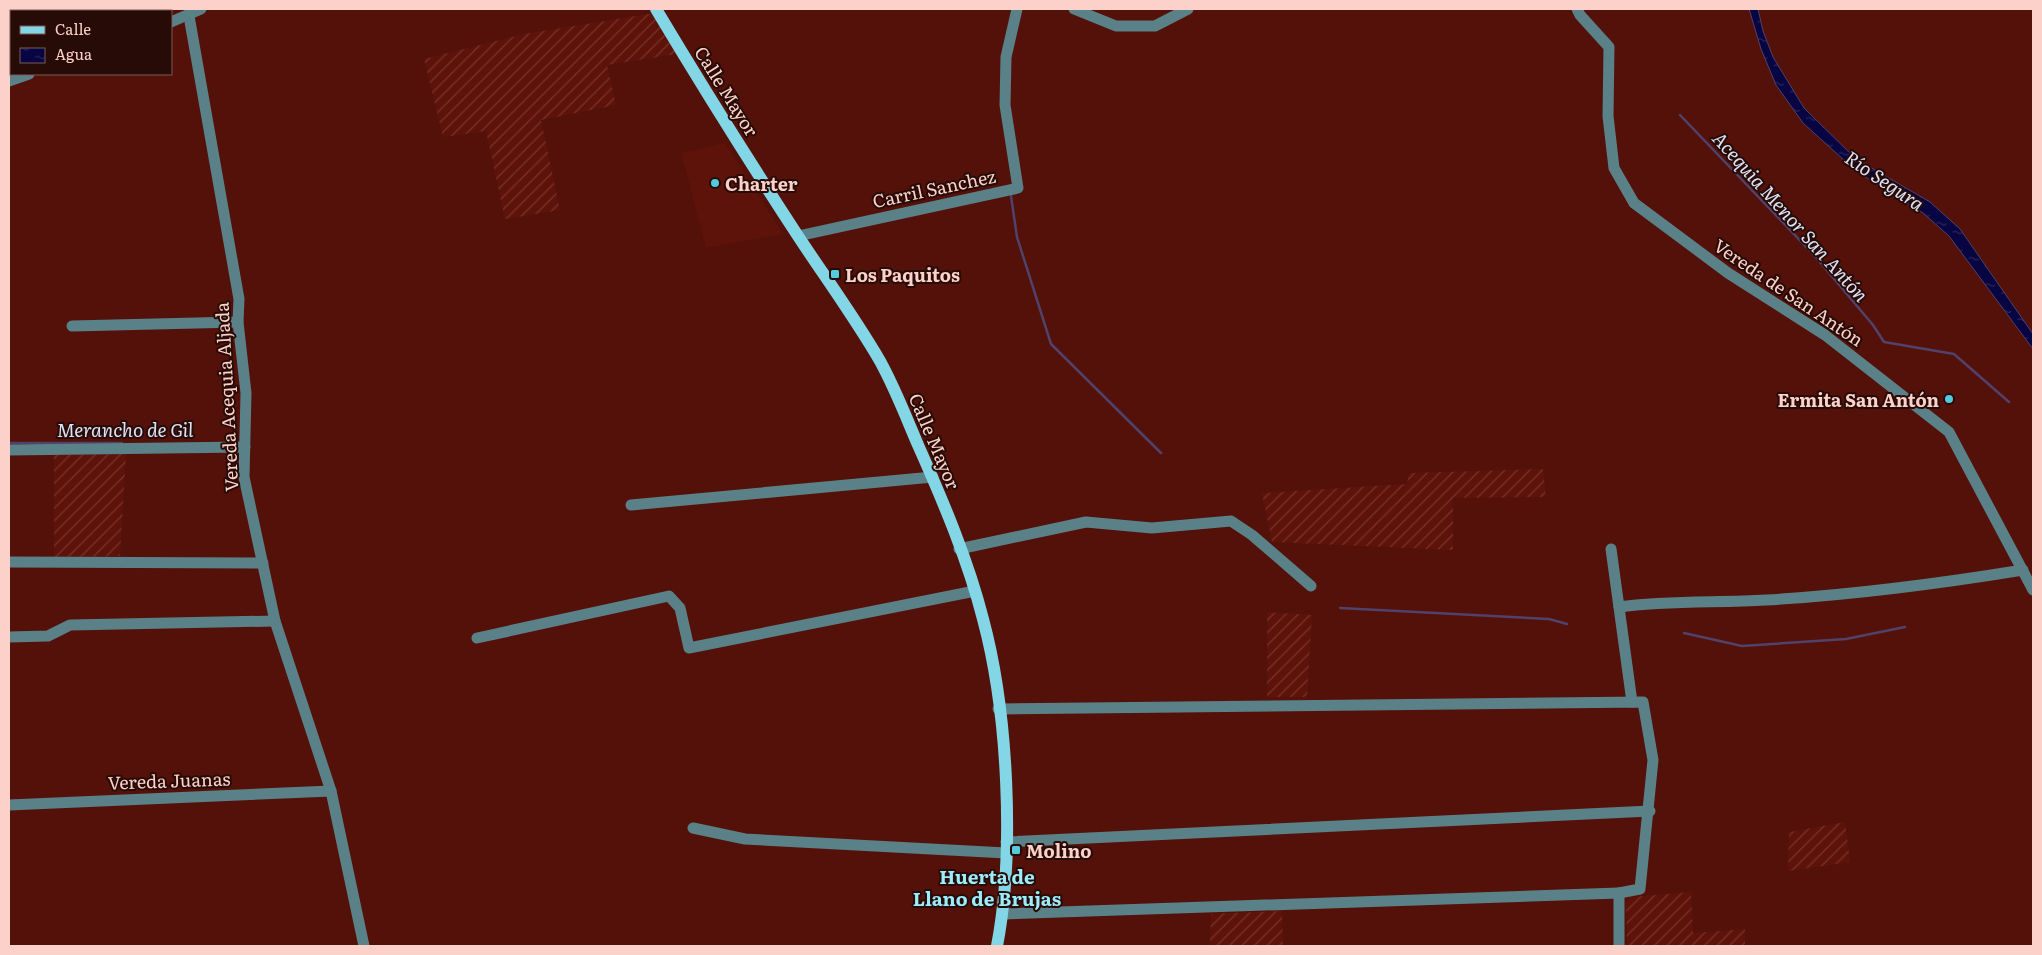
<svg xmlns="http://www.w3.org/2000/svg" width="2042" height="955" font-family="Literata,serif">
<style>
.built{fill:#5e130a}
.industrial{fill:url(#industrial-furrows)}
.water{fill:url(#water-ripples);stroke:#50426a}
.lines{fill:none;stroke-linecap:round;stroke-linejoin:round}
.stream{stroke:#50426a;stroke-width:2.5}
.minor{stroke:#5a8188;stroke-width:11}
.major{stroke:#82d6e6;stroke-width:12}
.poi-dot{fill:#54cade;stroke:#270b07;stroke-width:2}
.labels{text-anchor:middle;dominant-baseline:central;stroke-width:4;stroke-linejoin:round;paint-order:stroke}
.street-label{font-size:18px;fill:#fcd1c9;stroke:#270b07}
.poi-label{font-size:18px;font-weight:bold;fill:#fcd1c9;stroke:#270b07;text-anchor:start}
.water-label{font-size:19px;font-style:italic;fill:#dbe2f6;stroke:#270b07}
.neighbourhood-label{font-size:19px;font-weight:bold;fill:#9cecfb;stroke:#270b07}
</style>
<defs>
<pattern id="industrial-furrows" width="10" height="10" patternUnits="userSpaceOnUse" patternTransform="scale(1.25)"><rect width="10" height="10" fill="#5e130a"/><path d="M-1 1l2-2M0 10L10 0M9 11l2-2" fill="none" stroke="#76342c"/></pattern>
<pattern id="water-ripples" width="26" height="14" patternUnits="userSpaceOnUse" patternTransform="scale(1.25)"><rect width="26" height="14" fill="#070542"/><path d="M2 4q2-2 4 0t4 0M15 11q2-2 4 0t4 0" fill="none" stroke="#2c285c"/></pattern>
</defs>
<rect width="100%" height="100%" fill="#531109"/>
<!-- built -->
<path class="built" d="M725,143L783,234L706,248L681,153Z"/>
<!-- industrial -->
<g class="industrial">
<path d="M655,13L677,54L607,65L616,105L541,120L560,210L505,219L486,131L443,137L424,59L524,34Z"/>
<path d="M126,454L120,556L54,557V455Z"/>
<path d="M1543,469L1546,497L1453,498V550L1272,542L1262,493L1407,484L1409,473Z"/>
<path d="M1267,612L1312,615L1307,697H1267Z"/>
<path d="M1845,822L1850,862L1788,871L1789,832Z"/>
<path d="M1691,892L1693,933L1745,929V946H1627L1626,901L1631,897Z"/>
<path d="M1282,911L1283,946H1210L1211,914Z"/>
</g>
<!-- water -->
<path class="water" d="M1749,9H1758L1763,31L1773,57L1804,108L1856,159L1930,202L1960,229L2033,334V349L1949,236L1923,213L1856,171L1803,123L1776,85L1761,49Z"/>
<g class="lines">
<!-- stream -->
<g class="stream">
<path d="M1680,115L1814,255L1873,325L1884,342L1954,354L2009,402"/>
<path d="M1011,196L1017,237L1051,344L1161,453"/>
<path d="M9,443H122"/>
<path d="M1340,608L1549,619L1567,624"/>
<path d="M1684,633L1742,646L1846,639L1905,627"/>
</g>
<!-- minor -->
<g class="minor">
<path d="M1074,9L1116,26H1155L1188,9"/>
<path d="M1577,9L1580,15L1609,47L1608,116L1614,168L1634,203L1728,273L1825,335L1949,432L2033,590"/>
<path d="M189,16L239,299L238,322L246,393L244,477L275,621L331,791L364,946"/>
<path d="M171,22L201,9"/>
<path d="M9,81L29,74"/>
<path d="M798,236L1018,188L1005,105L1006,57L1017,9"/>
<path d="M72,326L238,322"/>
<path d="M9,450L245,447"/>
<path d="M631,505L933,477"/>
<path d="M959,549L1086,522L1152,528L1231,521L1252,535L1311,586"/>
<path d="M1611,549L1632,702"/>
<path d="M9,562L263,563"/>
<path d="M1619,607C1668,600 1717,603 1766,600C1853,595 1937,584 2023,570"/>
<path d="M9,637L48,636L70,625L275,621"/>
<path d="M477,638L669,596L680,608L689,648L975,591"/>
<path d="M998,709L1643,702L1653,760L1640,889L1619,893V946"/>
<path d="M9,805L331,791"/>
<path d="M693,828L745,839L1006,853"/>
<path d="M1006,842L1650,811"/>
<path d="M1003,914L1619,893"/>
</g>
<!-- major -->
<path class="major" d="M656,9C702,86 749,161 798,236C825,277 855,318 880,361C895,388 906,417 918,445C943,501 968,560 983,619C1008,712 1015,852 997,946"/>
</g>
<!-- markers -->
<g class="poi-dot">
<circle cx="715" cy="183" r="5"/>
<rect x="830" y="269" width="10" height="10" rx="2.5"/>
<circle cx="1949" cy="399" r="5"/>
<rect x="1011" y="845" width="10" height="10" rx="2.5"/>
</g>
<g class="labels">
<!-- street labels -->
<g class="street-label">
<text transform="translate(727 91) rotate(58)">Calle Mayor</text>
<text transform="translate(934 188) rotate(-12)">Carril Sanchez</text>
<text transform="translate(1789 292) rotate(34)">Vereda de San Antón</text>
<text transform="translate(226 397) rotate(-93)">Vereda Acequia Aljada</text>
<text transform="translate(935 441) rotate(67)">Calle Mayor</text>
<text transform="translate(169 780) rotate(-2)">Vereda Juanas</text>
</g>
<!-- poi labels -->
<g class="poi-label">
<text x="725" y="183">Charter</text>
<text x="845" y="274">Los Paquitos</text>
<text x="1939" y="399" text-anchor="end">Ermita San Antón</text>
<text x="1026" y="850">Molino</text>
</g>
<!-- water labels -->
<g class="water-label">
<text transform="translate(1885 180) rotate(34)">Río Segura</text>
<text transform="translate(1791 216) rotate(48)">Acequia Menor San Antón</text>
<text x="125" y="429">Merancho de Gil</text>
</g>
<!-- neighbourhood labels -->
<g class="neighbourhood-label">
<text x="987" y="876">Huerta de<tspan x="987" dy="22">Llano de Brujas</tspan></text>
</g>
</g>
<!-- border -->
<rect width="2042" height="955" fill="none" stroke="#fcd1c9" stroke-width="20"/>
<!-- legend -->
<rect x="10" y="10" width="162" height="65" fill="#270b07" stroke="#7c5a55"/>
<rect x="20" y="26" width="25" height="8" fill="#82d6e6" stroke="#7c5a55"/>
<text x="55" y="35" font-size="15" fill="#fcd1c9">Calle</text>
<rect x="20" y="48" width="25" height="15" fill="url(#water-ripples)" stroke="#7c5a55"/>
<text x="55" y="60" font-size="15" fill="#fcd1c9">Agua</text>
</svg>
